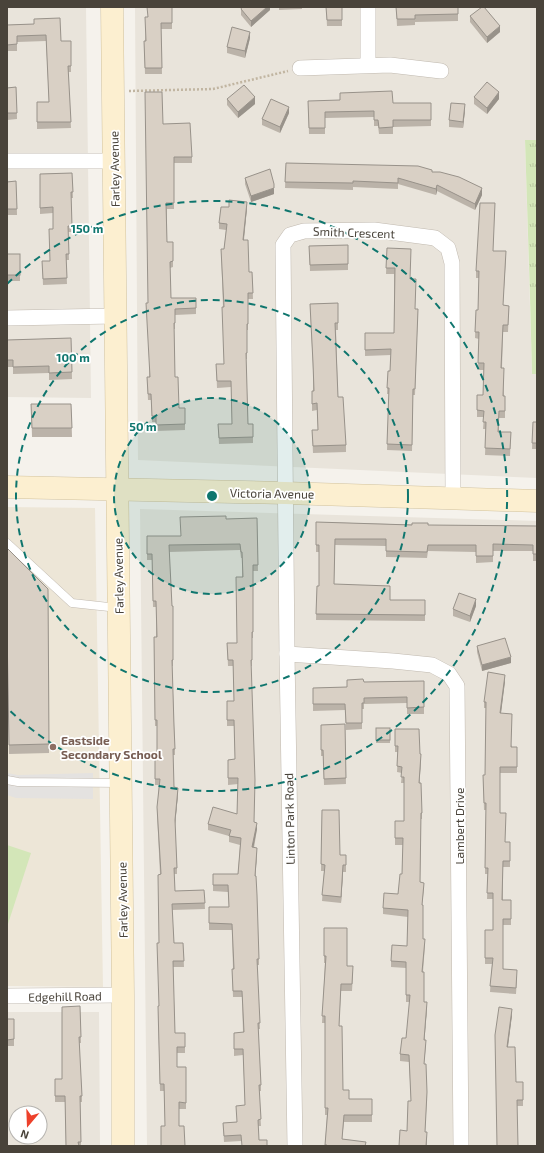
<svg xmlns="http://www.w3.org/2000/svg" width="544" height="1153" font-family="'Exo 2',sans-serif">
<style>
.residential{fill:#e9e4db;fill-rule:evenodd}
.education{fill:#ede6d7}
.green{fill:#d3e6b8}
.park{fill:url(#park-tufts)}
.parking{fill:#e4e2e0}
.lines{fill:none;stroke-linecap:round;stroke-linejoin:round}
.lane-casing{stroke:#c0b9af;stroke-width:9}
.street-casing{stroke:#c0b9af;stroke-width:16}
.secondary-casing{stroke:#d2c39f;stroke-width:23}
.path{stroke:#c1b5a1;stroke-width:2.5;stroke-dasharray:2 2;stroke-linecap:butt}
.lane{stroke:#fff;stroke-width:8}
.street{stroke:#fff;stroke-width:15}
.secondary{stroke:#fcefd0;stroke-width:22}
.wall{fill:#bbb3a9}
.shaded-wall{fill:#98928a}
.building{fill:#d9d0c5;stroke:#98928a}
.ring{fill:none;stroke:#0f766e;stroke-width:2;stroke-dasharray:7 5}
.education-dot{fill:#8d6e63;stroke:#fff;stroke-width:1.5}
.labels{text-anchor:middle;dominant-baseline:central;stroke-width:3.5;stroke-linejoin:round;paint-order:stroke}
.street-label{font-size:12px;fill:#49433a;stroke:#fff}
.education-label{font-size:12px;font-weight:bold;fill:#785e54;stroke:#fff;text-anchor:start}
.centre{fill:#0f766e;stroke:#fff;stroke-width:2}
.ring-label{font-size:12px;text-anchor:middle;font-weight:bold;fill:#0f766e;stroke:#fff;stroke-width:3.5;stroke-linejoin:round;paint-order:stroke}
</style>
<defs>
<pattern id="park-tufts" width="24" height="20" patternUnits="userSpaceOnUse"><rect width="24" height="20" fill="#d3e6b8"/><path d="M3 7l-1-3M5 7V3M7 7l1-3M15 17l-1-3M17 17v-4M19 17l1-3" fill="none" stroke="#b7c69f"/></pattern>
</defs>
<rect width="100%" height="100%" fill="#f5f2ec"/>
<!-- residential -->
<g class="residential">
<path d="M7,7H86L91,398L7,397Z"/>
<path d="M135,7H537V140H525L532,374H537V478L138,460Z"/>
<path d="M140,509L537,521V603H536L537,697V1146H147Z"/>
<path d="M7,1012H99L100,1146H7ZM16,1113H40V1137H16Z"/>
</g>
<!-- education -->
<path class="education" d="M7,507L95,508L103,987L7,986Z"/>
<!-- green -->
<g class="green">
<path d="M530,297H537V374H532Z"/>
<path d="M7,845L31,853L7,927Z"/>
</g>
<!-- park -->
<path class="park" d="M525,140H537V297H530Z"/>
<!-- parking -->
<path class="parking" d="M7,773L18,775L93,773V799L16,798L7,795Z"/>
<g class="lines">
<!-- lane casing -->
<g class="lane-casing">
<g id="lane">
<path d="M7,543L72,603L118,608"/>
<path d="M7,780L18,782L120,783"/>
</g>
</g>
<!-- street casing -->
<g class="street-casing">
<g id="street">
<path d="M368,65V7"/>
<path d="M300,68L390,65L441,71"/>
<path d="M7,161H113"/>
<path d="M7,318L116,316"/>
<path d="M287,654L393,661L432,665L449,674L457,686L461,1146"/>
<path d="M7,996L123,995"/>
<path d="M295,1146L287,654L283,245L290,235L304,231L374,230L435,238L448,248L452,263L453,498"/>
</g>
</g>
<!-- secondary casing -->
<g class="secondary-casing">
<g id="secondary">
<path d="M112,7L123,995V1146"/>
<path d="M7,487L285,493L537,501"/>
</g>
</g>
<!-- path -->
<path class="path" d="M129,91L213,89L288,71"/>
<!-- lane -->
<use href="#lane" class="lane"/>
<!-- street -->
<use href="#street" class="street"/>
<!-- secondary -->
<use href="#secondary" class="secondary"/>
</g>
<!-- wall -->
<g class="wall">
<path d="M172,7V29H161L162,74H145L144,41H145L147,17Z"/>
<path d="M270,7V10L251,27L241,15V9Z"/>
<path d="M279,7H302V9L279,10Z"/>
<path d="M326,7H342V26H327Z"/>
<path d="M396,7H458V21L415,22V25L397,26Z"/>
<path d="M470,16L500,32L487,43L470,22Z"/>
<path d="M34,24L61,41H71V72H68L71,128L37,129V102H49L46,41L17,42V51H7V25Z"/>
<path d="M250,38L245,58L227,53V47Z"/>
<path d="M16,87L17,119L7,120V88Z"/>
<path d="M474,97L499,99L487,114L474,104Z"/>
<path d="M227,99L255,104L238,118L227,105Z"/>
<path d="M308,101L393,103H431V126L393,127V134H379L378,126H374V117L325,118V134H309Z"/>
<path d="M465,110L463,128L449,127V120Z"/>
<path d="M289,113L280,133L262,125V119Z"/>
<path d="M163,124L192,157V163H174V209H167V242H173V267L170,268L171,298H196V314L175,315V329H174L175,377L179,408H185V430L156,431V422H152L151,400H148L147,377H149Z"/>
<path d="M286,163L432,172L482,195L475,210L437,191L436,195L398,184V189L353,187V190L285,188Z"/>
<path d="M72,173L73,198H71L72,232H68L69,260H66L67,284L43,285L42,261H50L53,229V213L40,214V174Z"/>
<path d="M245,178L274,194L251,202L245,184Z"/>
<path d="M16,181L17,215H7V182Z"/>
<path d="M247,208L244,240L249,272H252L253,299H248V330H247V359H246L248,424H253V443L219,444L218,424H232L231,387L217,388L216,364H224L223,307L221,249H224L226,230L219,229V223Z"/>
<path d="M348,245V270L310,271L309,246Z"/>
<path d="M387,248L411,279L415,309H418L415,395H413L412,451L387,450L389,394H387L388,371H390L391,355L365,356V333H394V274H386Z"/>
<path d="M494,251L506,258L503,305L509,306L508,332H503L502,368L504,396H505V418H499V432H511L510,456L485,455L486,429H483L484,417H477V395H483L484,370H478L479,339L475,338L476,310H478L479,278H476V271Z"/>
<rect x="7" y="254" width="13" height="27"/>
<path d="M338,303V330H336L338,397L346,445V452L313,453L312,430H318L317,410L312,411V391H313V370L310,304Z"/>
<path d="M71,338L72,379L49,380V373L13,374V367H7V340Z"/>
<path d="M31,404H71L72,437H32Z"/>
<path d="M533,422H537V449H532Z"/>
<path d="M257,518L258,571H253V638H252V666H251L254,822L257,829L254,848L257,854L255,876L259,959V965H257L260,1029H258L261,1085V1091H259L261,1126H258L241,1141L224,1142L223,1123L237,1122L245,1105L243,1055L234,1056V1039L243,1032L242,997H233L232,969H233L232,930H209V907H229L228,892L213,891V874H238L240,845L229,842V836L208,830V824L237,814L238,784L228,785V760L235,759L234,726H227V701H234L233,666H228L227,643H237L242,577V558H241L240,550L169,552L172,606H173V666H172L175,749V755H173L174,787L178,794L175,824L177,868V874H174L175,891L204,890L205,909L172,910L174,943H183L184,967H173L175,1033H185V1053H177V1067H186V1109H179L165,1126L164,1091H160L158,1013L159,1006L160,874L157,813L159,785H155V755H157V726H155L154,637H156V607H153L152,560H147V536H181L226,519Z"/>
<path d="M316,522L428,525L537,526V561H533V551H493V562L476,563V552L428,551L427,558L386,557V546L335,545L334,584L390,600H425V621L316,620L317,586H319V552H316Z"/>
<path d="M48,589L49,753L9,754L7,637Z"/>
<path d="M476,606L470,622L453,616V609Z"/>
<path d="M477,646L511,663L482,671L477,652Z"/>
<path d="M424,681V714H407V703L364,704V709H362V729L346,730L345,710L313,711V688L347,687L364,682Z"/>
<path d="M505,681L501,714L512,747H517V773H500V813L505,842L510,861V867H503V900L511,919V925H503V969L517,977L516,994L490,992L492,964H485V930H493V899H487L488,874H485L486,810H484L483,775H485L486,708H484V702Z"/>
<path d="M345,724L346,784L324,785L323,756H321V725Z"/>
<rect x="376" y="728" width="14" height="15"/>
<path d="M395,729L420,754L421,760L419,783L422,813V819H421L420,882L424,889L422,905L423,939L425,945L423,972L424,1002L427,1008L424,1040L426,1046L424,1064L427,1098L425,1132L427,1138V1146H399L407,1131L411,1101L409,1062L400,1061V1054L406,1038L410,1002H406V968L391,967V961L407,946L408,917L383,914V908L398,894L402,874L403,845H395V821H404V783H401L402,773L397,772L398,752H395Z"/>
<path d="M322,810L340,855H346V872H343L341,903L322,901L324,871H321Z"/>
<path d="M324,928L347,966L353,973L352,991H341L339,1026L343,1090L349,1099H372V1122H344L342,1139L366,1146H325L327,1115H325V1023H322L325,963H324Z"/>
<path d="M80,1006L81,1043H79L82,1096V1102H80L81,1146H66L65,1102H55V1079H62Z"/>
<path d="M512,1015L508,1047L516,1082H523V1106H517L495,1035Z"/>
<rect x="7" y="1019" width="7" height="27"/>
</g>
<!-- shaded-wall -->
<g class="shaded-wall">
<path d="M267,7H270V10L251,27V21Z"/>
<path d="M500,26V32L487,43V37Z"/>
<path d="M250,32V38L245,58V51Z"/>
<path d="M499,92V99L487,114V108Z"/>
<path d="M255,97V104L238,118V112Z"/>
<path d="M465,104V110L463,128V122Z"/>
<path d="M289,107V113L280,133V127Z"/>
<path d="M437,185V191L436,195V189Z"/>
<path d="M274,188V194L251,202V196Z"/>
<path d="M482,188V195L475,210V204Z"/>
<path d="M247,202V208L243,246V240Z"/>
<path d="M476,599V606L470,622V616Z"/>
<path d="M511,657V663L482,671V665Z"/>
<path d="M505,675V681L500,720V713Z"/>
<path d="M421,754V760L419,790V783Z"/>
<path d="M178,788V794L175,826V820Z"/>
<path d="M257,823V829L252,854V847Z"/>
<path d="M257,848V854L255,882V876Z"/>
<path d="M343,865V872L341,903V897Z"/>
<path d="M427,1002V1008L424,1046V1040Z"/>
<path d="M512,1009V1015L507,1053V1047Z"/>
</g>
<!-- building -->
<g class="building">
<path d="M147,7H172V23H161L162,68H145L144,41H146L145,17H148Z"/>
<path d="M242,7H267L251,21L241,9Z"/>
<path d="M326,7H342V20H327Z"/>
<path d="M396,7H458V14L415,15V19H397Z"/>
<path d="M482,7H484L500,26L487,37L470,16Z"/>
<path d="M60,18L61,41H71V66H68L71,122H37V102H49L46,35L17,36V44L7,45V25L34,24V19Z"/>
<path d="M232,27L250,32L245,51L227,47Z"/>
<path d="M487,82L499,92L487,108L474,97Z"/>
<path d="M244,85L255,97L238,112L227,99Z"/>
<path d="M16,87L17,113H7V88Z"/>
<path d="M392,91L393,103H431V120H393V127L379,128L378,120H374V111L325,112V128H309L308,101L340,100V93Z"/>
<path d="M145,92H162L163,124L190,123L192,157H174V203H166L167,242H173V261L170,262L171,298H196V308L175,309V323H174L175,377H178L179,408H185V424L156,425V416H152L151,394H148L147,377H150L146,303H148Z"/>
<path d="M271,99L289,107L280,127L262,119Z"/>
<path d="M451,103L465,104L463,122L449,120Z"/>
<path d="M286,163L418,166L432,170V172H440L459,177L482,188L475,204L437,185L436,189L398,178V183L353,181V183L285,182Z"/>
<path d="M270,169L274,184V188L251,196L245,178Z"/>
<path d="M72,173L73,192H71L72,226H68L69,254H66L67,278L43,279L42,261H50L49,229H53V207L40,208V174Z"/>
<path d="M16,181L17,209H7V182Z"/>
<path d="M229,200L247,202L243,240H248L249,272H252L253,293H248V324H247V353H246L248,424H253V437L219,438L218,424H232L231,381H217L216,364H224L222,307H224L221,249H224L227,224L219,223L221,207H229Z"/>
<path d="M480,203H495L493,251H506L503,305L509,306L508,325H503L501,368H504L503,396H505V411H499L498,432H511L510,449L485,448L486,422H483L484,411L477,410V395H483L484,363H478L479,332H475L476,310H478L479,271H476Z"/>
<path d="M348,245V264L310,265L309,246Z"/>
<path d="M387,248L411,249L410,279H416L415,309H418L415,389H413L412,445L387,444L389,388H387L388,371H390L391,349L365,350V333H394L395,268H386Z"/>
<rect x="7" y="254" width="13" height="21"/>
<path d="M338,303V323H335L338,397H343L346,445L313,446L312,430H318L317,403L312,404V391H314L313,363L310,304Z"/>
<path d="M71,338L72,372L49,373V366L13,367V360H7V340Z"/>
<path d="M31,404H71L72,428H32Z"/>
<path d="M533,422H537V443H532Z"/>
<path d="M226,516V519L257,518L258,565H253V632H252V660H251L255,780L254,822L257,823L252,847L257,848L255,876H256L257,895L259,959H257L260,1023H258L261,1085H259L261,1119L258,1120L259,1140H267V1146H242L241,1135L224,1136L223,1123L237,1122L236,1106L245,1105L243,1049H234V1033L244,1032L242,991H233L232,969H234L232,924L209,923V907H229L228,885H213V874H238L241,838L229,836L231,830L208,824L213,807L237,814L238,778H228V760L235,759L234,720H227V701H234L233,660H228L227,643H237L236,577H243L242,552H241L240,544L169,545L172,606H173V660H172L174,726L175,749H173L174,787L178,788L175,820L177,868H174L175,891L204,890L205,903L172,904L174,943H183L184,961H173L175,1033H185V1047H177V1067H186V1103L179,1102V1126H184L185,1146H161V1126H165L164,1084H160L158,1006H159L157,943H159L158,875L161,874L157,807L160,779H155V755H157V720H155L154,637H157L156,601H153L152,554H147V536H181L180,517Z"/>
<path d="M316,522L412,525V523H428V525L537,526V554H533V545L493,544V556H476V545H428L427,552L386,551V539H335L334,584L390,586V600H425V615L316,614L317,586H319V545H316Z"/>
<path d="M7,548L48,589L49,744L9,745L7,628Z"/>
<path d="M459,593L476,599L470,616L453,609Z"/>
<path d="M505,638L511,657L482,665L477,646Z"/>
<path d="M488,672L505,675L500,713L512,714L511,747H517V767H500V813H506L505,842H510V861H503L502,900H511V919H503V969L517,970L516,988L490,986L493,958H485V930H493V893H487L488,868H485L486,803H484L483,775H485L486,702H484Z"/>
<path d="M363,679L364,682L424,681V707L407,708V697L364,698V703H362V723H346L345,704H313V688L347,687V680Z"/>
<path d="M345,724L346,778L324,779L323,750H321V725Z"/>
<rect x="376" y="728" width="14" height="12"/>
<path d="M395,729H419L420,754H421L419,783H421L422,813H421L420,882L424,883L422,905H423V939H425L422,972H424V1002H427L424,1040H426L424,1064H426L427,1092L425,1132H427L426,1146H399L400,1130L407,1131L408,1101H411L409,1055L400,1054L402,1038H406L410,995H406V962L391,961L392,945L407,946L408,910L383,908L384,893L398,894L400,874H402L403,838H395V821H404V777H401L402,767L397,766L398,746H395Z"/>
<path d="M322,810H339L340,855H346V865H343L341,897L322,895L325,865L321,864Z"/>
<path d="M324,928H347V966H353L352,984H341L339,1026H342L343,1090H349V1099H372V1115H344L342,1139L366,1142L365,1146H327V1145H325L328,1108H325V1016H322L326,956H324Z"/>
<path d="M80,1006L81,1037H79L82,1096H80L81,1142H78L79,1146H66L65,1096H55V1079H62V1007Z"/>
<path d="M499,1007L512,1009L507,1047H515L516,1082H523V1100H517L518,1146H497L495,1035Z"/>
<path d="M7,1019H14V1039L7,1040Z"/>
</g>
<!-- distance rings -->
<circle cx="212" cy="496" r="98" fill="#0f766e" fill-opacity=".12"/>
<g class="ring">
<circle cx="212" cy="496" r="98"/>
<circle cx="212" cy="496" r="196"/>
<path d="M7 284A295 295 0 1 1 7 708"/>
</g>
<!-- markers -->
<circle class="education-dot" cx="53" cy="747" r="4"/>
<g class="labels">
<!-- street labels -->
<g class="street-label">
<text transform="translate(114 169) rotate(-91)">Farley Avenue</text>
<text transform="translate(354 232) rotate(2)">Smith Crescent</text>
<text transform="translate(272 493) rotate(1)">Victoria Avenue</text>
<text transform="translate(118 576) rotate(-91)">Farley Avenue</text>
<text transform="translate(289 819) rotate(-91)">Linton Park Road</text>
<text transform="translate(459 826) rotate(-90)">Lambert Drive</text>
<text transform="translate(122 900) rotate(-91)">Farley Avenue</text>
<text transform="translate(65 996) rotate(-1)">Edgehill Road</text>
</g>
<!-- education labels -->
<g class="education-label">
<text x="61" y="740">Eastside<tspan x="61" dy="14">Secondary School</tspan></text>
</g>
</g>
<circle cx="212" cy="496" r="6" class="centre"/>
<g class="ring-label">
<text x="87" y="233">150 m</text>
<text x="73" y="362">100 m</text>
<text x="143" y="431">50 m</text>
</g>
<!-- border -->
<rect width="544" height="1153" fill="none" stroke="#49433a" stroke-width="16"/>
<!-- north arrow -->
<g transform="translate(28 1125) rotate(199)"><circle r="19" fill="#ffffff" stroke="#b6b4b0"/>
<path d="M0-3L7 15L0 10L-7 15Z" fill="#ed412b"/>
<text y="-6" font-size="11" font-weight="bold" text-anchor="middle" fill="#49433a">N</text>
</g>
</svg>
